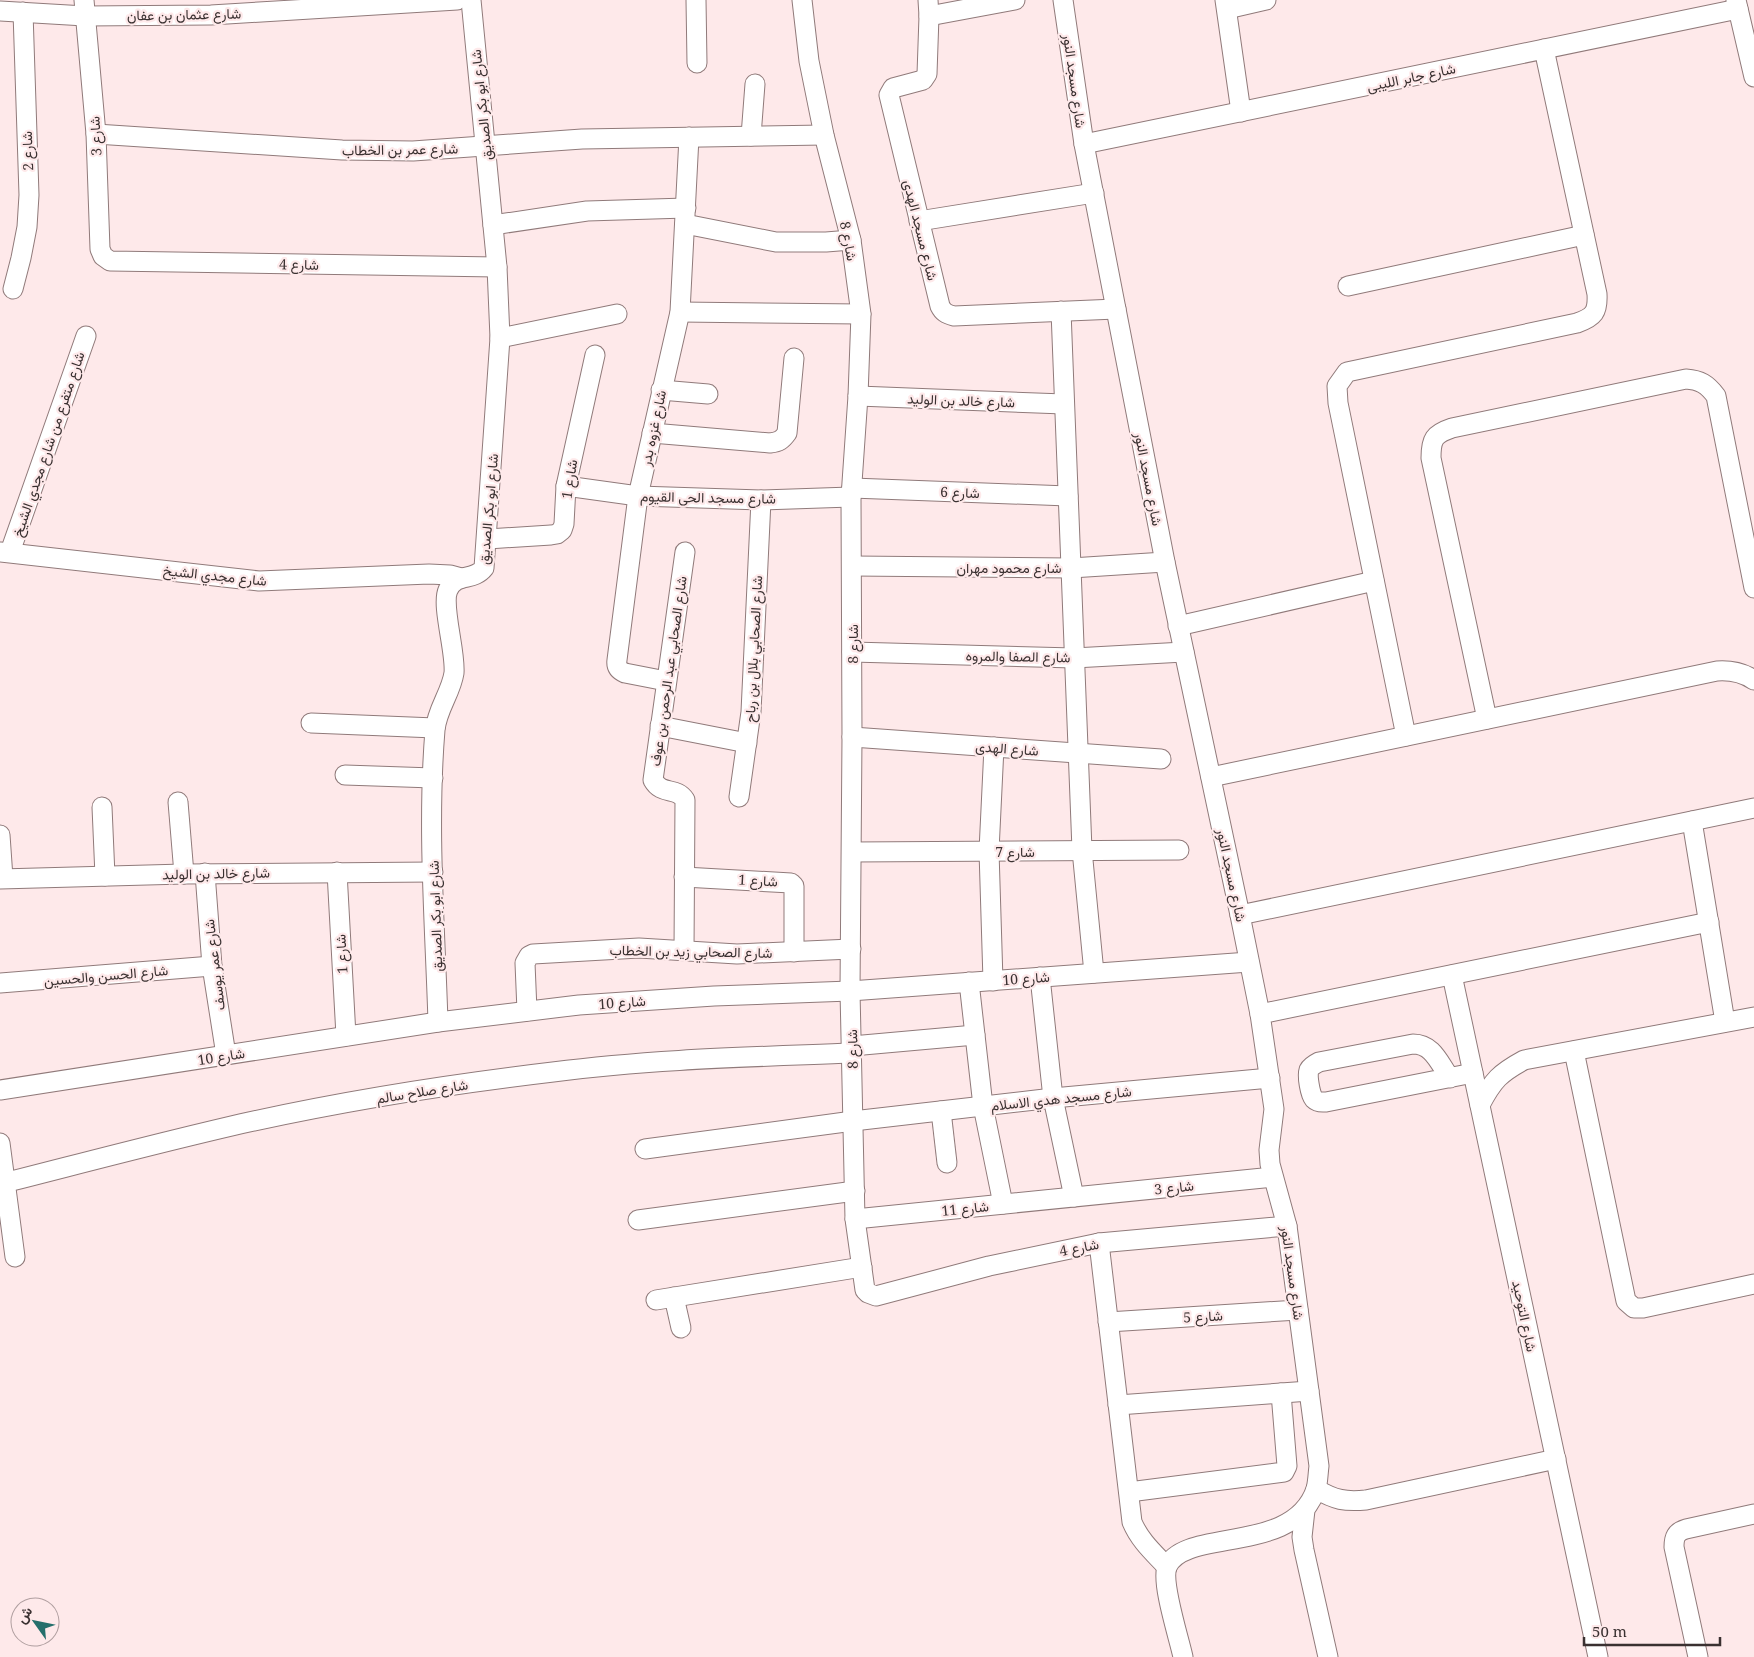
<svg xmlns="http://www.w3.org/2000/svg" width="1754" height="1657" font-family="'Noto Serif',Vazirmatn,serif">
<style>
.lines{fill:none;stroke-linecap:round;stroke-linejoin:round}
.minor-casing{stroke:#907a7a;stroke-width:21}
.minor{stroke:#fff;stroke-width:19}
.labels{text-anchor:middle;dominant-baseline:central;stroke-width:4.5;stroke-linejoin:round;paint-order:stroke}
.street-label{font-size:14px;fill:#3a3131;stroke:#fee9ea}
</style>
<rect width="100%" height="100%" fill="#fee9ea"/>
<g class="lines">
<!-- minor casing -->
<g class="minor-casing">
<g id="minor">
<path d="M84,0L96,134L100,249L103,256L110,261L497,267"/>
<path d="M696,0L697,63"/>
<path d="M802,0L809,61L824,135L851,240L861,314L858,396L851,497L852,737L850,991L855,1219L865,1290L868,1293L876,1296L989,1266L1099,1243L1287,1226"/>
<path d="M928,0L929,16L927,74L923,80L893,88L889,95L940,306C943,312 946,314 954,316L1116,309"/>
<path d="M1063,0L1084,144L1165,562L1240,915L1260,1014L1274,1109L1269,1150L1270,1164L1287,1226L1319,1466C1318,1473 1318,1482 1316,1489C1294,1556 1184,1527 1167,1567C1161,1583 1179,1638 1183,1657"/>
<path d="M1225,0L1241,112"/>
<path d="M1736,0L1754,77"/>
<path d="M1227,9L1266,0"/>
<path d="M0,11L85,16L211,15L457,0"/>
<path d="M929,16L1015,0"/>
<path d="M96,134L342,150L413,151L582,139L824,135"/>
<path d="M751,136L755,84"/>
<path d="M1084,144L1738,9"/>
<path d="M919,221L1094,193"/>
<path d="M685,224L776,242H826L851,240"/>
<path d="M493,225L587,211L686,208"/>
<path d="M1348,286L1584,235"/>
<path d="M13,289L21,258L27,227L29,195L23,12"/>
<path d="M1061,311L1082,850L1094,973"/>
<path d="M680,312L861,314"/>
<path d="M500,338L617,314"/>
<path d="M661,390L708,394"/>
<path d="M858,396L1064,404"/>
<path d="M652,433L770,443C779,442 782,440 787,433L794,358"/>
<path d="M566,486L638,496L761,500L851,497"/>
<path d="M852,488L1068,496"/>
<path d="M488,539L551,535L557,534L562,530L564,524L566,486L595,355"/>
<path d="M0,552L259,581L429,574L450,575L461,578"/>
<path d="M10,552L86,336"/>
<path d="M853,566L1071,568L1165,562"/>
<path d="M1178,626L1374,581"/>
<path d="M852,652L1074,658L1184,652"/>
<path d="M666,681L625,673C618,670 616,667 617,660L638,496L680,312L689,137"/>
<path d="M1487,719L1431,458C1431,439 1434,434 1452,428L1686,379C1700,380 1707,384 1716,396L1754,588"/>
<path d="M311,723L435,728"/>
<path d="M660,726L747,743"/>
<path d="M1406,736L1338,403L1337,386L1347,372L1577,323C1594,317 1598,312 1597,294L1544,49"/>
<path d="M852,737L1161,759"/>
<path d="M345,775L433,778"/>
<path d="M1211,777L1717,671C1731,670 1742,672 1754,680"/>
<path d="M739,797L751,712L761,500"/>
<path d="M178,802L184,874"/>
<path d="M102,807L105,876"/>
<path d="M1692,821L1725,1022"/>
<path d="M0,835L3,878"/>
<path d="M852,852L1179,850"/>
<path d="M337,872L346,1036"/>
<path d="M205,873L212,966L226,1055"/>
<path d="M684,877L791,883L794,886V952"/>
<path d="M0,879L184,874L433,872"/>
<path d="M1240,915L1754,808"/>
<path d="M684,950L685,800C676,786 662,796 653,780L685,552"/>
<path d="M1452,975L1598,1657"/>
<path d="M1040,977L1053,1098L1074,1197"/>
<path d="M993,981L989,851L994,747"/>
<path d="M969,982L983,1106L1003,1204"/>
<path d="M0,983L212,966"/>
<path d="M527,1011L525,963L529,956L533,954L639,948L737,954L851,949"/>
<path d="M1260,1014L1709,922"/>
<path d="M438,1022C435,925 427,827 435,730C437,709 451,693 454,673C456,652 441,605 448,590C456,572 473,582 484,568L500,338L497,267L471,0"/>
<path d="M852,1046L975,1035"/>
<path d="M1574,1051L1626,1301L1634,1308H1643L1754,1284"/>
<path d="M1450,1078C1439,1063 1433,1044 1413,1044L1319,1062C1315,1064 1311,1066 1309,1070C1307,1076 1310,1094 1314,1099C1318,1103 1322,1102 1326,1102L1473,1073"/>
<path d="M0,1090L438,1022L579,1005L714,996L850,991L1249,962"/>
<path d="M1480,1105C1493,1080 1500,1073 1524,1060L1754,1017"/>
<path d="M941,1111L947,1163"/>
<path d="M0,1143L15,1257"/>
<path d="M645,1149L853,1121L1053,1098L1270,1078"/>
<path d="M0,1184C83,1163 165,1141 249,1122C349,1100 451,1084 553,1072C652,1059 752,1057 852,1053"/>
<path d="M855,1219L1273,1177"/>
<path d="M638,1220L855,1191"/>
<path d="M1099,1243L1132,1522C1140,1541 1154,1553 1167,1567"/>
<path d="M674,1297L681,1328"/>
<path d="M656,1300L862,1267"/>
<path d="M1108,1322L1298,1310"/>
<path d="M1118,1405L1309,1391"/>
<path d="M1316,1489C1335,1500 1345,1502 1366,1500L1556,1459"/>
<path d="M1129,1492L1284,1472L1287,1466L1281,1393"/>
<path d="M1305,1510L1302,1537L1304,1550L1328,1657"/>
<path d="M1698,1657L1674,1547C1674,1537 1676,1532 1686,1529L1754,1514"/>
</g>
</g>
<!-- minor -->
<use href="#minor" class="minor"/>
</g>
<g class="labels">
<!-- street labels -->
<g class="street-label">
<text transform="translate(184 14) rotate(-1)">شارع عثمان بن عفان</text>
<text transform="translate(1411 77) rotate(-12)">شارع جابر الليبى</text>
<text transform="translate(1075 81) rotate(82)">شارع مسجد النور</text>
<text transform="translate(481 105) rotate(-96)">شارع ابو بكر الصديق</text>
<text transform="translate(95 136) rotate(-93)">شارع 3</text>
<text transform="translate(400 149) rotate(-1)">شارع عمر بن الخطاب</text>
<text transform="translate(27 151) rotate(-92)">شارع 2</text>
<text transform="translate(921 230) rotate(76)">شارع مسجد الهدى</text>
<text transform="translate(849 241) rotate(79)">شارع 8</text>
<text transform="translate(299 264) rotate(1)">شارع 4</text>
<text transform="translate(961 400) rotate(2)">شارع خالد بن الوليد</text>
<text transform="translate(653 428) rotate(-78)">شارع غزوه بدر</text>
<text transform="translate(48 444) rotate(-71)">شارع متفرع من شارع مجدي الشيخ</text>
<text transform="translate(569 479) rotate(-81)">شارع 1</text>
<text transform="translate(1149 479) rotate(79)">شارع مسجد النور</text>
<text transform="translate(960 492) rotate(2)">شارع 6</text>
<text transform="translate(708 497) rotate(1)">شارع مسجد الحى القيوم</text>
<text transform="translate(488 509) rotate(-85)">شارع ابو بكر الصديق</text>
<text x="1009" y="567">شارع محمود مهران</text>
<text transform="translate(215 575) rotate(6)">شارع مجدي الشيخ</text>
<text transform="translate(852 644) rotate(-90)">شارع 8</text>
<text transform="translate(753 649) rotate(-87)">شارع الصحابي بلال بن رباح</text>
<text transform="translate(1018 656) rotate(1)">شارع الصفا والمروه</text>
<text transform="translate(668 671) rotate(-82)">شارع الصحابي عبد الرحمن بن عوف</text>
<text transform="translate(1007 748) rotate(4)">شارع الهدى</text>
<text x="1015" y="851">شارع 7</text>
<text transform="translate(216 873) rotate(-1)">شارع خالد بن الوليد</text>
<text transform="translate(1232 875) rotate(78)">شارع مسجد النور</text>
<text transform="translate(758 880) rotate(3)">شارع 1</text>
<text transform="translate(435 916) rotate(-92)">شارع ابو بكر الصديق</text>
<text transform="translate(691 951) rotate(1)">شارع الصحابي زيد بن الخطاب</text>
<text transform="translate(341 954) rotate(-93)">شارع 1</text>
<text transform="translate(214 965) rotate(-97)">شارع عمر يوسف</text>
<text transform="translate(106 975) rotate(-5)">شارع الحسن والحسين</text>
<text transform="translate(1026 978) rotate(-4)">شارع 10</text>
<text transform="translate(622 1002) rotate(-4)">شارع 10</text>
<text transform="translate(852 1049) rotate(-91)">شارع 8</text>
<text transform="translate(221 1056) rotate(-9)">شارع 10</text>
<text transform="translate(422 1091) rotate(-9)">شارع صلاح سالم</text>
<text transform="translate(1061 1098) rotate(-6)">شارع مسجد هدي الاسلام</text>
<text transform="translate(1174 1187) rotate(-6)">شارع 3</text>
<text transform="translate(965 1208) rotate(-6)">شارع 11</text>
<text transform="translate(1079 1247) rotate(-11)">شارع 4</text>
<text transform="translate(1293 1273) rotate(82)">شارع مسجد النور</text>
<text transform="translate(1203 1316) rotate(-3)">شارع 5</text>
<text transform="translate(1525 1316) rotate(78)">شارع التوحيد</text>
</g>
</g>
<!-- north arrow -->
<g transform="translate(35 1622) rotate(303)"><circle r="24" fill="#fee9ea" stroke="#b09fa0"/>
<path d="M0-4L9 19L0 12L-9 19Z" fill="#256f6c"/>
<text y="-8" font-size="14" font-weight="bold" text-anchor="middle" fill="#3a3131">ش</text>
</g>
<!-- scale -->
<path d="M1584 1637v8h136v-8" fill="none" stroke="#3a3131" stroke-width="2.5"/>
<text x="1592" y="1637" font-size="15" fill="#3a3131" stroke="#fee9ea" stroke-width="4" paint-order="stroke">50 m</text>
</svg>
